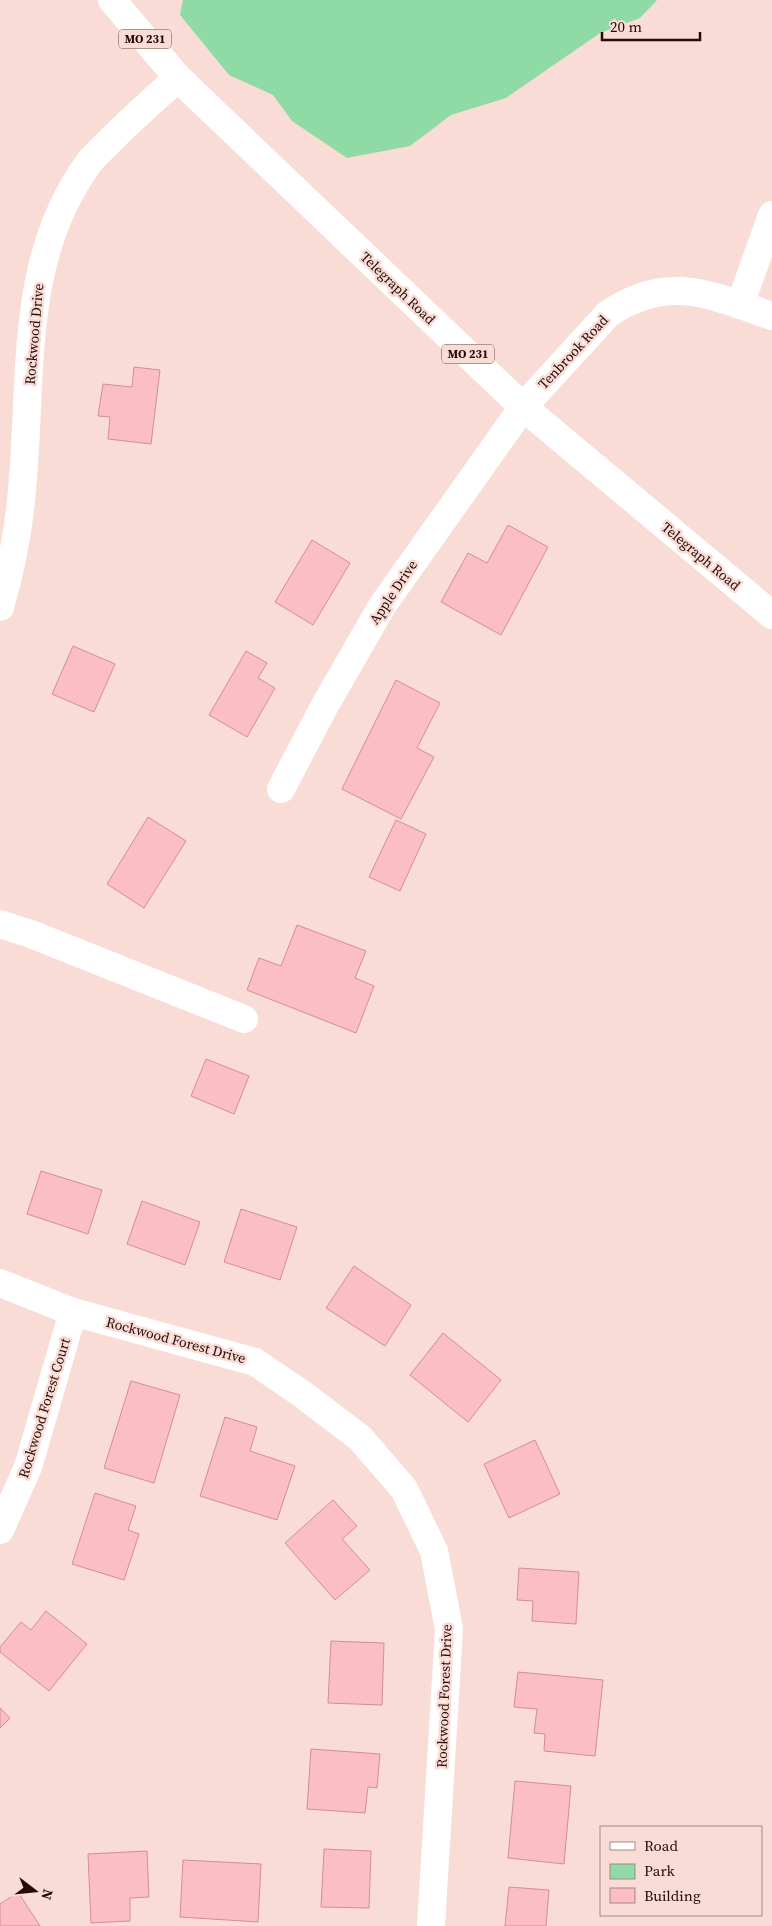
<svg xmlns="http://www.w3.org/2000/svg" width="772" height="1926" font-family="'Source Serif 4',serif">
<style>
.green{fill:#90daa5}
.building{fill:#fabec3;stroke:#d58d95}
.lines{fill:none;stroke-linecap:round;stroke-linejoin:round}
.minor{stroke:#fff;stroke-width:28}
.major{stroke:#fff;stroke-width:28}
.labels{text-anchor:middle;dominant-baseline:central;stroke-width:5;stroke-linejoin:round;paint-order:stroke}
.shield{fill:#fadcd6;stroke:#644a45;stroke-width:1}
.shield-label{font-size:12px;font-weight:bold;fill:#240b07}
.street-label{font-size:14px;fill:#240b07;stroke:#fadcd6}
</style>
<rect width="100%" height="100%" fill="#fadcd6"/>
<!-- green -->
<path class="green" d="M183,0H657L640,18L600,33L506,98L451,115L410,146L347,158L292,121L273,95L229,75L180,15Z"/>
<!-- building -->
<g class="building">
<path d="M134,367L160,370L151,444L108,439L110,417L98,416L103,384L132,387Z"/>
<path d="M508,525L548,547L501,635L441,602L468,553L487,563Z"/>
<path d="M312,540L350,563L313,625L275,602Z"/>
<path d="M73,646L115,664L94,712L52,694Z"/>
<path d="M246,651L267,663L258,678L275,688L247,737L209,715Z"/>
<path d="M396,680L440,703L417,748L434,757L401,819L342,789Z"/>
<path d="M148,817L186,841L144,908L107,884Z"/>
<path d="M396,820L426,834L400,891L369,877Z"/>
<path d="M297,925L366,951L355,978L374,986L356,1033L247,990L259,958L281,966Z"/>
<path d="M206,1059L249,1076L234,1114L191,1096Z"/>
<path d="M41,1171L102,1190L88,1234L27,1214Z"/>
<path d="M142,1201L200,1222L185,1265L127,1244Z"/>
<path d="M241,1209L297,1227L280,1280L224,1262Z"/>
<path d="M354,1266L411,1305L385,1346L326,1308Z"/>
<path d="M443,1333L501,1380L468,1422L410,1375Z"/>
<path d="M131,1381L180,1395L154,1483L104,1468Z"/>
<path d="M225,1417L257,1427L250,1451L295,1466L277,1520L200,1496Z"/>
<path d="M535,1440L560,1494L509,1518L484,1464Z"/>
<path d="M95,1493L136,1506L128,1530L139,1534L124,1580L72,1564Z"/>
<path d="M333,1500L357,1526L342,1539L370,1570L335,1600L285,1543Z"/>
<path d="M519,1568L579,1572L576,1624L532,1621L533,1601L517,1600Z"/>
<path d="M46,1611L87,1644L49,1691L0,1652V1647L21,1622L31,1630Z"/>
<path d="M331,1641L384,1643L382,1705L328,1703Z"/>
<path d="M518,1672L603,1680L595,1756L544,1751L545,1734L534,1733L537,1709L514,1707Z"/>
<path d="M0,1708L10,1718L0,1728Z"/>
<path d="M311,1749L380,1754L377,1788L368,1787L365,1813L307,1809Z"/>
<path d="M515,1781L571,1786L564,1864L508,1858Z"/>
<path d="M324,1849L371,1851L369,1908L321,1907Z"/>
<path d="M147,1851L149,1897L130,1898V1921L91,1923L88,1854Z"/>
<path d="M183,1860L261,1864L258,1922L180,1917Z"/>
<path d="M509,1887L549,1890L546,1926H505Z"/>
<path d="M18,1892L40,1926H0V1904Z"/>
</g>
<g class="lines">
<!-- minor -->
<g class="minor">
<path d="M740,305L772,215"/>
<path d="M0,607C11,569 19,529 22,489C33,377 18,261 88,164C93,157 100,151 106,145C129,121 153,100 178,78"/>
<path d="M281,789L324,707L382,606L523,407L608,314C668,273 710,295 772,316"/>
<path d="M0,924L31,934L244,1019"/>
<path d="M0,1283L73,1312L255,1362L302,1394L360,1438L404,1489L434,1551L449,1629L431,1926"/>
<path d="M0,1530L28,1467L73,1312"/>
</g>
<!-- major -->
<path class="major" d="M112,0L178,78L523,407L772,615"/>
</g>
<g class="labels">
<!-- shield labels -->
<g class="shield">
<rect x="119" y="29.5" width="52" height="19" rx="4"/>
<rect x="442" y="344.5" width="52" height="19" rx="4"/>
</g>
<g class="shield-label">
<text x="145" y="39">MO 231</text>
<text x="468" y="354">MO 231</text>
</g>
<!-- street labels -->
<g class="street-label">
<text transform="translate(398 288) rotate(44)">Telegraph Road</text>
<text transform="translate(34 334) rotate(-85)">Rockwood Drive</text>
<text transform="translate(573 352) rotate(-47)">Tenbrook Road</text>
<text transform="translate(701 556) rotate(40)">Telegraph Road</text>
<text transform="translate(393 592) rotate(-56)">Apple Drive</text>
<text transform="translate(176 1340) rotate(15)">Rockwood Forest Drive</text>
<text transform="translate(44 1408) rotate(-73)">Rockwood Forest Court</text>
<text transform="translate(444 1696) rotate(-88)">Rockwood Forest Drive</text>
</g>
</g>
<!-- legend -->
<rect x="600" y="1826" width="162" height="90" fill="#fadcd6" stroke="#a48883"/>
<rect x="610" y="1842" width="25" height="8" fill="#ffffff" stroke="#a48883"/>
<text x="644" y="1851" font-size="15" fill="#240b07">Road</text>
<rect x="610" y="1864" width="25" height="15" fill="#90daa5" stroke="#a48883"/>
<text x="644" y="1876" font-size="15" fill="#240b07">Park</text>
<rect x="610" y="1888" width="25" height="15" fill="#fabec3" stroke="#a48883"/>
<text x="644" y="1901" font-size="15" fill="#240b07">Building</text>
<!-- north arrow -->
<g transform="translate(35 1891) rotate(106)" stroke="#fadcd6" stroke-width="4" paint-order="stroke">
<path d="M0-4L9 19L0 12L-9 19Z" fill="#240b07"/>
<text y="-8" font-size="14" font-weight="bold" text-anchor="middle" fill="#240b07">N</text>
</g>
<!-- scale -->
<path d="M602 32v8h98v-8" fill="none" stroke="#240b07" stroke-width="2.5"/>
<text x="610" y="32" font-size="15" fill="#240b07" stroke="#fadcd6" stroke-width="4" paint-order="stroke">20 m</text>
</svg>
